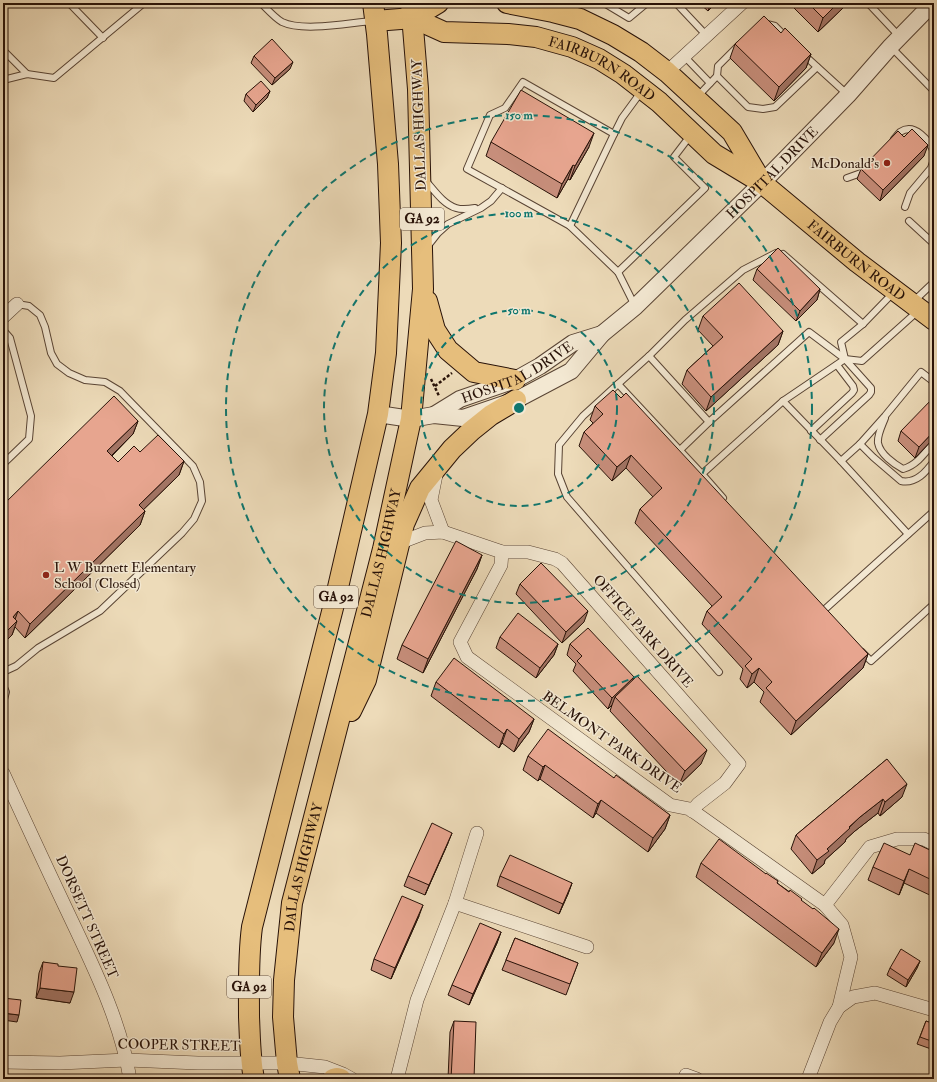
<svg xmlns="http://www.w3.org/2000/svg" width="937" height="1082" font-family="'IM FELL Double Pica',serif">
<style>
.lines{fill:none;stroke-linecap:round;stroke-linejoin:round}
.service-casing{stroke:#594434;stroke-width:8}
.minor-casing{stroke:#594434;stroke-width:14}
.tertiary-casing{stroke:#594434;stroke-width:18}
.primary-casing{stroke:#281208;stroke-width:22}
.path{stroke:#281208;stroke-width:2.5;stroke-dasharray:3 2;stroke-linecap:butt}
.service{stroke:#f3e8d2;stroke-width:6}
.minor{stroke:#f3e8d2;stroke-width:13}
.tertiary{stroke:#f3e8d2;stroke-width:16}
.primary{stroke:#e6be7c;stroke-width:20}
.wall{fill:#c78e7b;stroke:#281208}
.shaded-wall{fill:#a27464;stroke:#281208}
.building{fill:#e7a58f;stroke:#281208}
.ring{fill:none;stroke:#0f766e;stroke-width:2;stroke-dasharray:7 5}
.poi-dot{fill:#8f2418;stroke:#f3e8d2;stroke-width:1.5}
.labels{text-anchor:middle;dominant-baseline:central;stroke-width:3;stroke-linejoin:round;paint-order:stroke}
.shield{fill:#f3e8d2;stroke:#655245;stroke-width:1}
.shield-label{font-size:13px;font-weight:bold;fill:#281208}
.street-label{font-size:14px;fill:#281208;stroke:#f3e8d2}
.poi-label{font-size:14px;fill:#281208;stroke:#f3e8d2;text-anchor:end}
.centre{fill:#0f766e;stroke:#f3e8d2;stroke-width:2}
.ring-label{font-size:12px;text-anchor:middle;font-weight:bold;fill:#0f766e;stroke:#f3e8d2;stroke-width:3;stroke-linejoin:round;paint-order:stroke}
</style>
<rect width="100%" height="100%" fill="#eddbb9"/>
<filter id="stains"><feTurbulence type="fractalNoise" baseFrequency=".005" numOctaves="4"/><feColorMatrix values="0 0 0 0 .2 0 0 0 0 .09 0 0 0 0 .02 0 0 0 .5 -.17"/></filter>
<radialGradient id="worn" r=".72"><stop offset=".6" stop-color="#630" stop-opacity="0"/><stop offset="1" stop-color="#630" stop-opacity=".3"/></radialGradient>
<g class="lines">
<!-- service casing -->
<g class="service-casing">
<g id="service">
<path d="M69,3L103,38"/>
<path d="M261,3C267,9 275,18 282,22C303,32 348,23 372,21"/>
<path d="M604,3L629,18L647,3"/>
<path d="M676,3L707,36"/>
<path d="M868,3L899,36"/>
<path d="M767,24L775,26L787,38"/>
<path d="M891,47L933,90"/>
<path d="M3,50L27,74"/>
<path d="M803,54L848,95"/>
<path d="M685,57L710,83"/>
<path d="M717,76L748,107L763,109L775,107L817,67"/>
<path d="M3,80L27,74L54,78L144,3"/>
<path d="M523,82L614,134L570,226L467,169L490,115L505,108Z"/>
<path d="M697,97L717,76L718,66L739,45"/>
<path d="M614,134L622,118L641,92"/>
<path d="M894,139C896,137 898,134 900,132C915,122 929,141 934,152"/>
<path d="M847,178L861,173L865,169"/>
<path d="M425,180C434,190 443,204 456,208C462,210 469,209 475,208"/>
<path d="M905,207L910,193L931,168L934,159"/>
<path d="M909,221L934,244"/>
<path d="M570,226L618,272L635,306"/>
<path d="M427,247L438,233L448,224L481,208L491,201L502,188"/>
<path d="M783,254L863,324"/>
<path d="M618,272L705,188L674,157L690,136"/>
<path d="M914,301L934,282"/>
<path d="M3,330L10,338L31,416L29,439L3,464"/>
<path d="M649,356L685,320L743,270L776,253"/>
<path d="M845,359L841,342L863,324L893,293"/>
<path d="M934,382L921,372L885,416L860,444L873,457L901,481C916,484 926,472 934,461"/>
<path d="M618,384L649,356L709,422L809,332L845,359L871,388V392L869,395L820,440"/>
<path d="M783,401L841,461L860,444"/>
<path d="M885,418C882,426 877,435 878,443C880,454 894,464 903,469C917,465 925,453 934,442"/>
<path d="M811,431L852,393L854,390L853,386L837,365"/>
<path d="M680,450L709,422"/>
<path d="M841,461L908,534"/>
<path d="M702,474L723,498"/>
<path d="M824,610L934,511"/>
<path d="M862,652L871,661L934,604"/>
<path d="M3,672L16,666L38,648L100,611L182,533L194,519L202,501L200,482L193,466L120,391L105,382L85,380L69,373L57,364L51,353L45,327L40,315L29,306L17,304"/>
<path d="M719,672L567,497L558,474L559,445L583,416L618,384L702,474L783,401L845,359L862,361L918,311"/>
<path d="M3,685L6,692L3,703"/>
</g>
</g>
<!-- minor casing -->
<g class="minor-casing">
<g id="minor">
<path d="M667,72L742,3"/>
<path d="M3,317L17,304"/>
<path d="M437,470L431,500L443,532"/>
<path d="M399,543L425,533L443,532L502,552H528L555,559L562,563L739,764L725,783L698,804L692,811"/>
<path d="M502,552L501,565L460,642L467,657L670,805L690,809L825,905L842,925L851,957L839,1007"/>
<path d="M3,773C25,821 47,869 70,917C94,968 121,1022 130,1079"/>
<path d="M455,903L587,947"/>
<path d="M825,905L870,847L897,839H924L934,844"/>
<path d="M3,1062L60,1063L127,1060L198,1063H287L325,1067L343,1074L352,1079"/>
<path d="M686,1075L697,1079"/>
<path d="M397,1079L417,1000L455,903L477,833"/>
<path d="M808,1079L830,1022L839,1007L853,997L875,993L934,1010"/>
</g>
</g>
<!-- tertiary casing -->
<g class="tertiary-casing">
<g id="tertiary">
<path id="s1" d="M378,414L411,419L434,415L463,418L516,400L571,371L602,334L635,307L762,183L848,95L891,46L933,3"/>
<path id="s2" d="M434,415L460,399L515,380L540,366L573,343L602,334"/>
</g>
</g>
<!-- primary casing -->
<g class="primary-casing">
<g id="primary">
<path d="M507,3L553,12L580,19L613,35L641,52L667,72L732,132L761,181"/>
<path d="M413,18L438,3"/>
<path id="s3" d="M375,21L413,18L444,32L508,34L536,37L572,47L599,59L623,74L659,102L714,154L762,183L857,262L934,320"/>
<path d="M427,301L435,330L448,350L474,372L515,380"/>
<path d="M351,711L366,680L404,524L420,488L452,449L471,431L491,415L516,400"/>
<path d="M254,1079C250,1058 250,1038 249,1017C249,987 248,957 252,927L336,596L378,414L386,353L391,243L388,164L377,34L373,3"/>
<path id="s4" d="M290,1079L287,1063L283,1017L284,980L292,903L383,549L411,419L423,289L418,89L411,3"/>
<path d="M333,1079L337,1078L341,1079"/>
</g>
</g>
<!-- path -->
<g class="path">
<path d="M431,379L439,396"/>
<path d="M435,386L452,373"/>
</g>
<!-- service -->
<use href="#service" class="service"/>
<!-- minor -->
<use href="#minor" class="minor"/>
<!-- tertiary -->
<use href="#tertiary" class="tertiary"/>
<!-- primary -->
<use href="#primary" class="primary"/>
</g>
<!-- wall -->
<g class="wall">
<path d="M699,3H716L708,11Z"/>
<path d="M789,3H845L844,7L818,32Z"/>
<path d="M781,33L811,54L806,68L774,101L730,58L735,44Z"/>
<path d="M254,56L290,69L272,85L251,63Z"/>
<path d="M270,91L267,98L253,112L244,101L246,94Z"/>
<path d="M491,142L589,147L570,180L568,179L557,198L486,156Z"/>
<path d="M924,156L880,201L857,179L861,169Z"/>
<path d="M757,269L820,289L817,300L796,321L753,280Z"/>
<path d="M703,316L783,331L778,345L706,411L682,384L687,370L713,346L698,330Z"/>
<path d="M595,406L868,654L863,668L791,735L760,702L764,692L754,682L747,688L740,679L743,669L702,624L707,611L712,606L635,523L640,509L653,497L626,468L612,481L579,446L584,432L593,423L590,420Z"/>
<path d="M138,421L133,434L112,456L118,462L140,452L184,461L179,475L143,510L145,511L140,525L25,638L15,627L12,635L3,644V505Z"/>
<path d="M901,431L934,438L915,458L898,441Z"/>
<path d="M482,555L477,569L423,673L397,659L402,645Z"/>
<path d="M520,584L584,622L562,643L516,594Z"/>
<path d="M500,637L558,644L554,655L536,678L496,648Z"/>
<path d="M570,644L634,677L633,680L701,764L679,785L610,711L612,705L608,709L573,671L576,664L567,655Z"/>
<path d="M436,682L534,719L529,732L514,752L502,743L499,748L431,696Z"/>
<path d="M528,756L614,778L670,815L665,829L648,852L596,813L593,818L540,779L538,781L523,770Z"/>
<path d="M887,759L902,797L880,816L878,813L855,831L846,839L845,842L825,860L824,864L812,874L791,849L796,835Z"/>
<path d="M448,843L425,895L404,886L408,876Z"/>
<path d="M934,852V897L904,883L899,895L868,880L873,867L910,855Z"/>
<path d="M701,863L766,874L778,881L777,883L801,900L834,943L816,967L696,877Z"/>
<path d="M500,876L572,883L568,894L559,914L497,886Z"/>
<path d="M419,916L391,979L371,970L374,959Z"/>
<path d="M501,932L497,943L469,1005L448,995L452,985Z"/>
<path d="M515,938L578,963L566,995L502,970Z"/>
<path d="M920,961L917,968L906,987L887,975L890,968Z"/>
<path d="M43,962L58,966L70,1003L36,998L39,973Z"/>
<path d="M454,1021L474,1079H448L450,1032Z"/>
<path d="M926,1021L934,1024V1050L917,1044Z"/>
</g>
<!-- shaded-wall -->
<g class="shaded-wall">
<path d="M711,3H716L708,11Z"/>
<path d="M838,3H845L844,7L818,32L823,18Z"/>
<path d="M811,54L806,68L774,101L779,87Z"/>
<path d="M293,62L290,69L272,85L275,78Z"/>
<path d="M270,91L267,98L253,112L256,105Z"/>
<path d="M594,133L589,147L570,180L575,166Z"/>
<path d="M928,145L924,156L880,201L883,190Z"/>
<path d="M573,165L568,179L557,198L562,184Z"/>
<path d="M820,289L817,300L796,321L800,311Z"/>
<path d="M783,331L778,345L706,411L711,397Z"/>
<path d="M138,421L133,434L102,465L107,451Z"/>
<path d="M934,431V438L915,458L919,447Z"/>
<path d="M631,455L626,468L612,481L617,467Z"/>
<path d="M184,461L179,475L134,519L139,505Z"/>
<path d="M145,511L140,525L25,638L30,624Z"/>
<path d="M482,555L477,569L423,673L428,659Z"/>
<path d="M18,611L13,625L17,621L12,635L3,644V641L13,617Z"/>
<path d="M588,611L584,622L562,643L566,632Z"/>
<path d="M558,644L554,655L536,678L540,668Z"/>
<path d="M868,654L863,668L791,735L796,721Z"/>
<path d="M759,668L754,682L747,688L752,674Z"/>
<path d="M634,677L630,688L615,697L612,705L608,709L612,698Z"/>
<path d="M534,719L529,732L514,752L519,739Z"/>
<path d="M507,729L502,743L499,748L504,734Z"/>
<path d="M707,750L701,764L679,785L685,771Z"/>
<path d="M545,765L540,779L538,781L543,767Z"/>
<path d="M907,784L902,797L880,816L885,802Z"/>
<path d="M883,799L878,813L855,831L846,839L845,842L825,860L824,864L812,874L817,860L827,849L860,817Z"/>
<path d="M601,800L596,813L593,818L598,804Z"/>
<path d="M670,815L665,829L648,852L653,838Z"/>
<path d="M452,833L448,843L425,895L429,885Z"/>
<path d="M909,869L904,883L899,895L904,881Z"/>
<path d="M572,883L568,894L559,914L563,904Z"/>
<path d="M423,905L419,916L391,979L395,968Z"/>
<path d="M839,929L834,943L816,967L822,953Z"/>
<path d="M501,932L497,943L469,1005L473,994Z"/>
<path d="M920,961L917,968L906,987L908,980Z"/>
<path d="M40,988L74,992L70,1003L36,998Z"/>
<path d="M3,1013L19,1015L17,1022L3,1020Z"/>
</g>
<!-- building -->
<g class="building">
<path d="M808,3H838L823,18Z"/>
<path d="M764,16L781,33L785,28L811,54L779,87L735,44Z"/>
<path d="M272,39L293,62L275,78L254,56Z"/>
<path d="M261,81L270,91L256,105L246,94Z"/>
<path d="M521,90L594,133L575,166L573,165L562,184L491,142Z"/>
<path d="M912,129L928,145L883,190L861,169L898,131L904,137Z"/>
<path d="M778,248L820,289L800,311L757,269Z"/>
<path d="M739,283L783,331L711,397L687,370L723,337L703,316Z"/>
<path d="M613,390L621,398L626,393L868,654L796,721L766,688L772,682L759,668L752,674L745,666L752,659L707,611L722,597L640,509L662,488L631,455L617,467L584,432L603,414L595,406Z"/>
<path d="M114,396L138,421L107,451L118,462L134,446L140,452L158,435L184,461L139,505L145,511L30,624L18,611L13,617L17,621L6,632L3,629V505Z"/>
<path d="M934,397V431L919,447L901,431Z"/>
<path d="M456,541L482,555L428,659L402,645Z"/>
<path d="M541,563L588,611L566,632L520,584Z"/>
<path d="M518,613L558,644L540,668L500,637Z"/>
<path d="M588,628L634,677L612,698L577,661L582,656L570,644Z"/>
<path d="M454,658L534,719L519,739L507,729L504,734L436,682Z"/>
<path d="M637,676L707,750L685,771L615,697Z"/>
<path d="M548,729L614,778L616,775L670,815L653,838L601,800L598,804L545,765L543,767L528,756Z"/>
<path d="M887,759L907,784L885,802L883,799L860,817L849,827L850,828L827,849L829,851L817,860L796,835Z"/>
<path d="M432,823L452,833L429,885L408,876Z"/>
<path d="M719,839L766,874V873L778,881L777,883L789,892L790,890L802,899L801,900L813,909L814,908L839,929L822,953L701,863Z"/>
<path d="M884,843L910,855L915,843L934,852V881L909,869L904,881L873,867Z"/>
<path d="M510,855L572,883L563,904L500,876Z"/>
<path d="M402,896L423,905L395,968L374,959Z"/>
<path d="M480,923L501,932L473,994L452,985Z"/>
<path d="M515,938L578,963L570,984L506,960Z"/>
<path d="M901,949L920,961L908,980L890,968Z"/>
<path d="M43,962L58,964V966L77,968L74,992L40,988Z"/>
<path d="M3,998L21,1000L19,1015L3,1013Z"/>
<path d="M454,1021L476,1022L474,1079H451Z"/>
<path d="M926,1021L934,1024V1042L920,1037Z"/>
</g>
<!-- distance rings -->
<g class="ring">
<circle cx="519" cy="408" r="98"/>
<circle cx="519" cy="408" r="195"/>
<circle cx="519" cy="408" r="293"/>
</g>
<!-- markers -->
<g class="poi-dot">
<circle cx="887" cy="163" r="4"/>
<circle cx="46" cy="575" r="4"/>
</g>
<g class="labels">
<!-- shield labels -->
<g class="shield">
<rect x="400" y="208" width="44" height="22" rx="3"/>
<rect x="314" y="586" width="44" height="22" rx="3"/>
<rect x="227" y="976" width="44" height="22" rx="3"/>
</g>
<g class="shield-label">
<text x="422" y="219">GA 92</text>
<text x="336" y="597">GA 92</text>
<text x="249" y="987">GA 92</text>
</g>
<!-- street labels -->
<g class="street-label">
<text stroke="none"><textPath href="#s3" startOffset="238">FAIRBURN ROAD</textPath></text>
<text transform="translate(419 125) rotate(-92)">DALLAS HIGHWAY</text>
<text stroke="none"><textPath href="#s1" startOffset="487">HOSPITAL DRIVE</textPath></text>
<text stroke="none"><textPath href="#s3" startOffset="559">FAIRBURN ROAD</textPath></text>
<text stroke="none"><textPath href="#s2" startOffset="94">HOSPITAL DRIVE</textPath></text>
<text stroke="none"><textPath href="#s4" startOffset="538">DALLAS HIGHWAY</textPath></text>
<text transform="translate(643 631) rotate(49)">OFFICE PARK DRIVE</text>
<text transform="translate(612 742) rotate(35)">BELMONT PARK DRIVE</text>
<text stroke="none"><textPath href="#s4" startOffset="214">DALLAS HIGHWAY</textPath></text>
<text transform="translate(87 917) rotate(66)">DORSETT STREET</text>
<text transform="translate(179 1045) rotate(1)">COOPER STREET</text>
</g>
<!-- poi labels -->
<g class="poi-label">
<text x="879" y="163">McDonald's</text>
<text x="54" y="567" text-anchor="start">L W Burnett Elementary<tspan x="54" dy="16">School (Closed)</tspan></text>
</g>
</g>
<circle cx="519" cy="408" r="6" class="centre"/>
<g class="ring-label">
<text x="519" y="119">150 m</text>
<text x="519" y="217">100 m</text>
<text x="519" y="314">50 m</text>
</g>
<!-- margin -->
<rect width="937" height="1082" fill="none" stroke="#eddbb9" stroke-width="16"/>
<rect x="4" y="4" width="929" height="1074" fill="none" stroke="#281208" stroke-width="2"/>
<rect x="8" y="8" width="921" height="1066" fill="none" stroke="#281208"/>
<rect width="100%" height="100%" filter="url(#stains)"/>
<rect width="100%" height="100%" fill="url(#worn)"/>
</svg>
